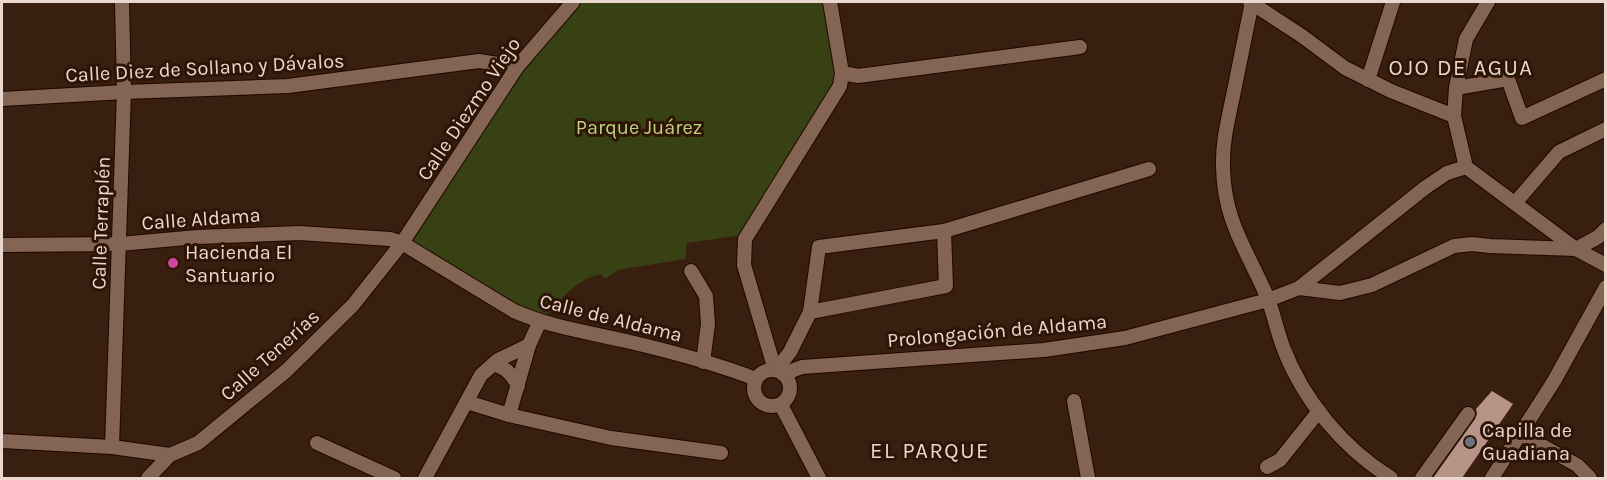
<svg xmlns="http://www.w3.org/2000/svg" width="1607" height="480" font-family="Karla,sans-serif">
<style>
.green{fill:#374113}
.building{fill:#b89387}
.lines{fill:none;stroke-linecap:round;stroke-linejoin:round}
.minor-casing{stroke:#1f0700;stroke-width:16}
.minor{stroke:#846453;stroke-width:14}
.hotel-dot{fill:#d1479c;stroke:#2e1506;stroke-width:2}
.worship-dot{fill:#6b7280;stroke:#2e1506;stroke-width:2}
.labels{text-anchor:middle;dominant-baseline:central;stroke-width:6;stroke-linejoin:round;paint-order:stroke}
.street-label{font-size:20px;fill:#ead7ce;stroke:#2e1506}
.park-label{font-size:20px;fill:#bdd181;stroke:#2e1506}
.poi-label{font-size:20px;fill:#ead7ce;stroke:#2e1506;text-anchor:start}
.quarter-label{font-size:22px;letter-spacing:1.5px;fill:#ead7ce;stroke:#2e1506}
</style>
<rect width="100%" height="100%" fill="#391f0f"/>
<!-- green -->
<path class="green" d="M580,2H826L838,83L742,235L687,243L685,259L618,270L605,279L601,274C576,279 560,301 543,318L411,243L519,74Z"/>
<!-- building -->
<path class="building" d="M1492,391L1513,404L1462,478H1433L1475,419L1477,414L1476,409Z"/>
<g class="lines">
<!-- minor casing -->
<g class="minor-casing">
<g id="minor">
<path d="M1250,2L1302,36L1345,68L1391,91L1454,116"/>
<path d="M1252,2C1246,31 1240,61 1234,91C1229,116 1222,141 1223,167C1224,223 1248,251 1268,299C1274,315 1277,331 1283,347C1303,400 1343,448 1391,478"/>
<path d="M842,73L858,76L1080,47"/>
<path d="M1368,80L1393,2"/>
<path d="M1456,88L1508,79L1522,118L1606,79"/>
<path d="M2,99L124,92L288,86L479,61L517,67"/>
<path d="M1466,167L1454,116L1456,88L1466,39L1488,2"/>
<path d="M1515,203L1559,152L1606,129"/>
<path d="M2,245L120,244L197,237L299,233L390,239L402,243L514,311C550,327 588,332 626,341C669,351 715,363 756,379"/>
<path d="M691,271L706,296L708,324L703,362"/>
<path d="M1299,288L1340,293L1372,285L1454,246L1472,244L1490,246L1576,249L1598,237L1606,229"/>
<path d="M810,312L946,286L944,231"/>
<path d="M494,364C507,369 512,374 518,386"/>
<circle cx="772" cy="388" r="18"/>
<path d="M775,370L744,265L745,239L840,86L842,73L830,2"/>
<path d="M776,370L790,352L810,312L819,247L944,231L1149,169"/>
<path d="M783,374L802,367L1044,350L1125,338L1268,300L1299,288L1426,187L1447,173L1466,167L1576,249L1606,265"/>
<path d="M1074,401L1088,478"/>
<path d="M467,402L509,415L611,438L721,453"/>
<path d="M781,405L819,478"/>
<path d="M509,415L529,345"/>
<path d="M1521,434L1577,465L1590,478"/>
<path d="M2,441L112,447L170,455"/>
<path d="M317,443L394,478"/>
<path d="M112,447L124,92L122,2"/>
<path d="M1267,467L1280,460L1319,411"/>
<path d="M148,478L170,455L198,443L286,371L353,305L402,243L517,67L573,2"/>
<path d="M425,478L481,375L498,360L529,345L540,321"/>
<path d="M1422,478L1468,414"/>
<path d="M1492,478L1554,381L1606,287"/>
</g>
</g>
<!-- minor -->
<use href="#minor" class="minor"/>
</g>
<!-- markers -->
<circle class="hotel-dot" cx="173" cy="263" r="6"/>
<circle class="worship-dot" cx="1470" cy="442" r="6"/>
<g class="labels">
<!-- street labels -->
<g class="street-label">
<text transform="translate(205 68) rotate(-3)">Calle Diez de Sollano y Dávalos</text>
<text transform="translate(469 109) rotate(-56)">Calle Diezmo Viejo</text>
<text transform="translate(201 219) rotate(-4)">Calle Aldama</text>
<text transform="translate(101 223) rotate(-88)">Calle Terraplén</text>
<text transform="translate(611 318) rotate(14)">Calle de Aldama</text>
<text transform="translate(997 331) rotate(-5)">Prolongación de Aldama</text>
<text transform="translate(270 355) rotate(-42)">Calle Tenerías</text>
</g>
<!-- park labels -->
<g class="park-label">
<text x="639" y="127">Parque Juárez</text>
</g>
<!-- poi labels -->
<g class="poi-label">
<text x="185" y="252">Hacienda El<tspan x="185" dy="23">Santuario</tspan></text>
<text x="1482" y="430">Capilla de<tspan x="1482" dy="23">Guadiana</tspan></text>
</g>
<!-- quarter labels -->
<g class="quarter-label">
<text x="1461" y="68">OJO DE AGUA</text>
<text x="930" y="451">EL PARQUE</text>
</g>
</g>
<!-- border -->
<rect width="1607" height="480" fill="none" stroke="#ead7ce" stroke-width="6"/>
</svg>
